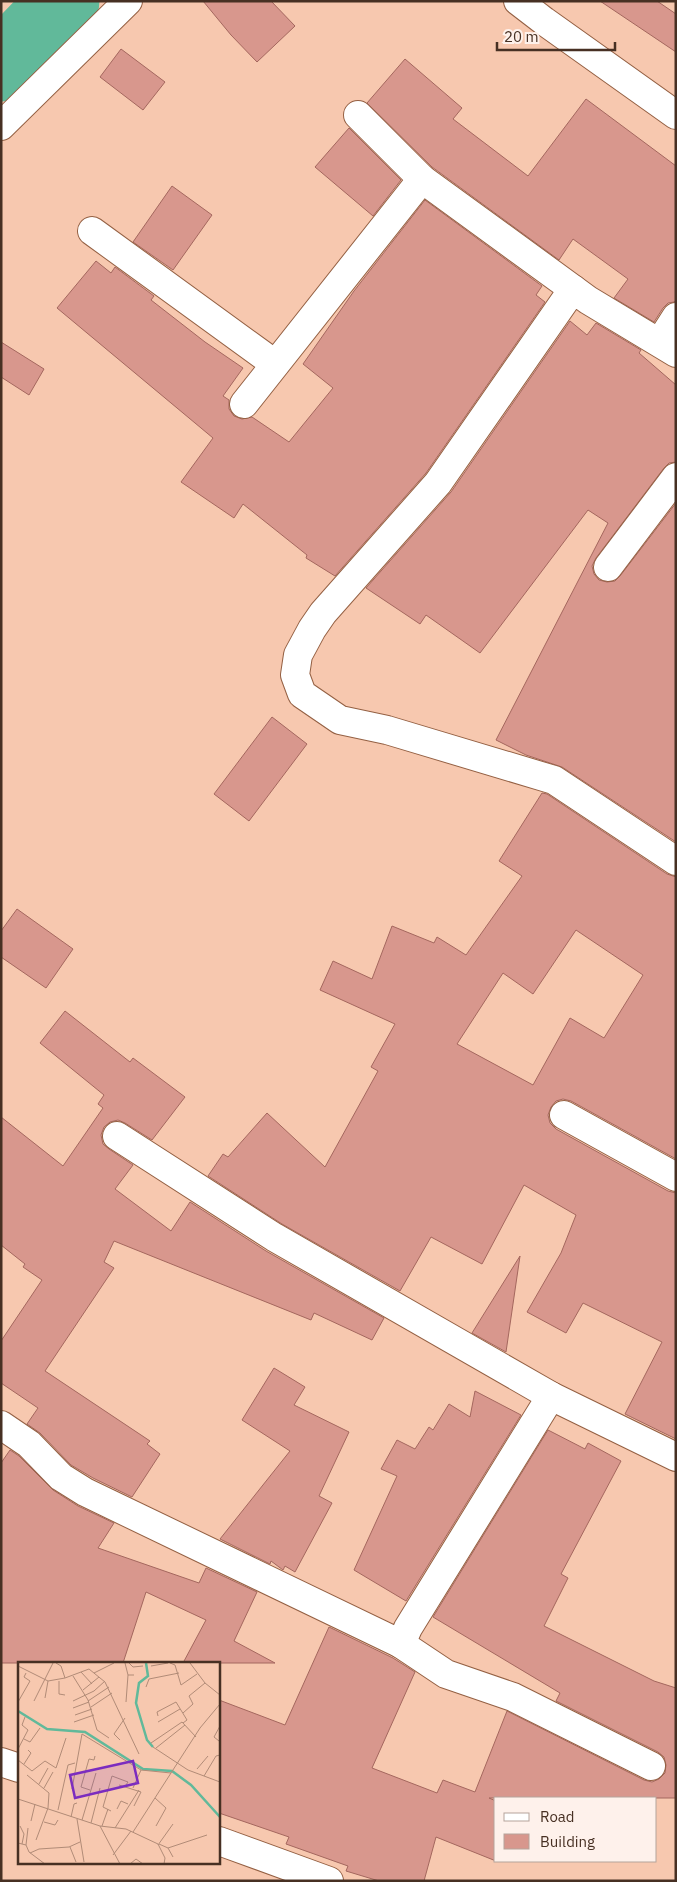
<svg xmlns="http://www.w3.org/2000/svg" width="677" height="1882" font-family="'IBM Plex Sans',sans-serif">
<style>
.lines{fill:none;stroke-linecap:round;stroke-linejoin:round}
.river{stroke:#61b99a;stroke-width:71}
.building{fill:#d8978d;stroke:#a4675e;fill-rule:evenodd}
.minor-casing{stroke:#946043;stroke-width:30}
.minor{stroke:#fff;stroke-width:28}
.inset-river{fill:none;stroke:#61b99a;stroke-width:2.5}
.inset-road{fill:none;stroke:#b18b77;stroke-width:1}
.view{fill:#7b2cbf;fill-opacity:0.15;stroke:#7b2cbf;stroke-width:2.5}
.inset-edge{fill:none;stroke:#473023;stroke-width:2.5}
</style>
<rect width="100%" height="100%" fill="#f7c8af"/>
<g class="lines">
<!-- river -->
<path class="river" d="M1,66L64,1"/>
</g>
<!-- building -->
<g class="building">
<path d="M203,1H271L295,26L257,62L231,35Z"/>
<path d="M600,1H657L676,14V52Z"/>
<path d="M121,49L165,82L143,110L100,77Z"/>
<path d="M405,59L462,108L453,119L528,176L586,99L676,166V300L674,302L668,303L663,308L654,322L614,298L628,279L573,239L559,260L432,167L367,103Z"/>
<path d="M349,128L401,180L373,216L315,167Z"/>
<path d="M172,186L212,215L173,270L133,242Z"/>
<path d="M425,200L542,286L536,295L545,302L426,473L335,576L306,558L307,555L243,504L234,518L181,482L213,438L57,308L96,261L111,273L115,267L154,296L151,300L205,342L243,368L223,396L229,400V409L234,416L242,419L252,417L289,442L333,388L303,364L354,291Z"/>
<path d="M570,321L587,335L596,323L641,350L639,353L676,385V462L669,463L664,468L596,558L592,566L594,574L599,580L607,582L615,581L620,576L676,503V842L562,767L526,755L496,740L608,523L588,510L480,653L426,615L420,624L366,588L451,492Z"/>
<path d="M1,342L44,369L29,395L1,377Z"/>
<path d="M272,717L307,744L249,821L214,794Z"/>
<path d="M542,793L547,794L667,874L676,877V1159L571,1101L563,1099L556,1101L551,1107L548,1115L550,1123L556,1129L668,1191L676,1193V1439L625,1414L662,1342L583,1303L566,1333L527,1312L561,1253L576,1215L524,1185L482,1264L431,1237L400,1291L282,1224L208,1176L223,1154L228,1157L267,1113L325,1167L378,1071L371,1067L395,1024L320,990L333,961L372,979L392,926L434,943L437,937L466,955L522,876L499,861ZM576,930L643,975L604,1038L570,1018L533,1085L457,1044L503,973L533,994Z"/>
<path d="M17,909L73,949L46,988L1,957V931Z"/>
<path d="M65,1011L130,1062L133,1058L185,1097L152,1140L125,1123L118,1120L110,1122L104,1127L101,1135L103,1144L109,1149L133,1165L115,1189L171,1231L190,1202L266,1251L384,1318L372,1340L314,1313L311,1320L114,1241L104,1262L114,1268L45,1371L150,1441L147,1444L160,1454L132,1497L93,1478L71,1465L40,1433L27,1424L38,1408L1,1383V1341L42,1280L23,1267L25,1264L1,1245V1117L63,1166L103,1108L98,1104L104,1095L40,1043Z"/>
<path d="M520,1256L506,1352L472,1333Z"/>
<path d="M274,1368L305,1387L294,1405L349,1432L319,1496L332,1503L295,1572L285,1566L283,1570L271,1561L270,1564L220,1539L290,1451L242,1420Z"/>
<path d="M475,1391L521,1415L406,1601L354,1570L397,1476L381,1469L397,1440L415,1449L429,1427L433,1430L449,1404L470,1417Z"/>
<path d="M548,1430L585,1449L588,1443L621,1461L561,1574L568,1578L544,1626L654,1681L676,1688V1798H489L496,1801V1861L436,1837L424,1881H379L346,1871L348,1866L286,1844L289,1837L219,1813V1700L285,1725L329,1627L393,1658L415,1672L372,1768L437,1793L443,1780L475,1792L507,1711L644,1780L652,1782L659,1779L665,1773L666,1765L664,1757L658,1752L556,1701L560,1693L433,1617Z"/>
<path d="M10,1450L19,1456L53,1490L78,1506L114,1523L98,1548L199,1583L206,1568L257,1592L234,1641L275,1663H183L206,1620L146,1592L123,1663H1V1463Z"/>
</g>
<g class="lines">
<!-- minor casing -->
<g class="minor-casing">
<g id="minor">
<path d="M518,1L544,21L676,115"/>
<path d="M358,115L422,179L573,289"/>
<path d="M1,126L128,1"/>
<path d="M92,231L275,364"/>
<path d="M660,342L676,317"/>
<path d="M676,353L588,300L573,289L438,483L323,613L312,629L298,655L295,675L302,694L340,720L387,730L554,780L676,861"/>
<path d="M244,404L422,179"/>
<path d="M608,567L676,477"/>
<path d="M564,1115L676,1177"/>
<path d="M117,1136L274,1237L551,1396L676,1457"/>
<path d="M1,1425L29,1444L61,1477L85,1492L401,1644L408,1628L551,1396"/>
<path d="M401,1644L446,1674L513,1697L651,1766"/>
<path d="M1,1762L19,1768"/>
<path d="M219,1841L329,1881"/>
</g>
</g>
<!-- minor -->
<use href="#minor" class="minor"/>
</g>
<!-- overview -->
<g transform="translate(18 1662)">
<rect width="202" height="202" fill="#f7c8af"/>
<path class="inset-river" d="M128,1L130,14L121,21L118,41L129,78L135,85M0,49L29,67L67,70L125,107L154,109L173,123L202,155"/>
<path class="inset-road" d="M38,1L43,4L47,16L71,7L87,20L121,92M107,1L110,13H116M111,1L115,5L125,4M152,1L157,3L163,23L179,12M172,1L187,21L202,33M0,4L30,19L47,16M133,4L150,1M63,10L74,22M76,11L96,1M55,14L70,38L79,68L91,76M41,19V32L47,33M128,25L131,17L161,11M65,28L81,15M27,36L30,19M16,39L35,1M55,39L76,29L87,19M70,39L91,25M0,40L12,19L6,15L8,11M108,40L110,13M73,45L94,31M55,46L71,40M165,51L175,42L171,34L187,21M57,53L74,47M140,54L139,50L158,40L169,58L165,61M56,60L76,53M140,60L162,47M6,77L12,80L22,66M102,78L96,72L107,56M201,79L196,75L202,64M133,81L164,60L178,75M135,85L170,108L202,120M138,86L167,63M0,87L10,68L4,63L7,55M0,98L14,109L27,99L38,106L48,76M6,102L13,91L10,88M179,107L190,94M9,113L31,131L30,146L18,178M186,114L198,94L202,93M21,122L30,106M101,123L123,130L116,144M26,126L35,110M115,126L123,108M54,127L64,72L123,108L153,111M72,128L63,125L71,97L76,98L77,94M137,136L148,146L138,164M0,137L82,164L108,167L140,182L147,196L146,202M99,147L103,139L110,142M40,148L50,103L57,101M93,149L85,145L94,114L110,120L108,123M53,155L56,142L59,141M59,157L66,200M64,158L78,111M13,159L17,142M26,160L37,163L40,158M73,161L82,126M2,164L6,172L4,182M82,164L102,202M84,164L90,147M97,166L121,128M115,170L182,66L202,42M0,181L8,183L11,190L27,202M141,182L150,186L155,195M8,183L10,166M140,183L155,162M52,185L58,200M150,186L189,173M12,191L21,187L51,185L62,180M95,193L113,169M112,202L118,197L125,202"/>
<path class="view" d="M115,99L120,121L57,136L52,113Z"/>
<rect width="202" height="202" class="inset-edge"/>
</g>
<!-- border -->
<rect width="677" height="1882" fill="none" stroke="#473023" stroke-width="5"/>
<!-- legend -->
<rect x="494" y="1797" width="162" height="65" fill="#fef1eb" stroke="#b5a49b"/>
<rect x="504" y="1813" width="25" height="8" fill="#ffffff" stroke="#b5a49b"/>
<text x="540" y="1822" font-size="15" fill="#473023">Road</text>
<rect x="504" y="1834" width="25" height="15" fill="#d8978d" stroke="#b5a49b"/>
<text x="540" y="1847" font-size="15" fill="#473023">Building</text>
<!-- scale -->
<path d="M497 42v8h118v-8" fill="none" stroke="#473023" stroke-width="2.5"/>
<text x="504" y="42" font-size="15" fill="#473023" stroke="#fef1eb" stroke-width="4" paint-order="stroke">20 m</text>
</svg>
